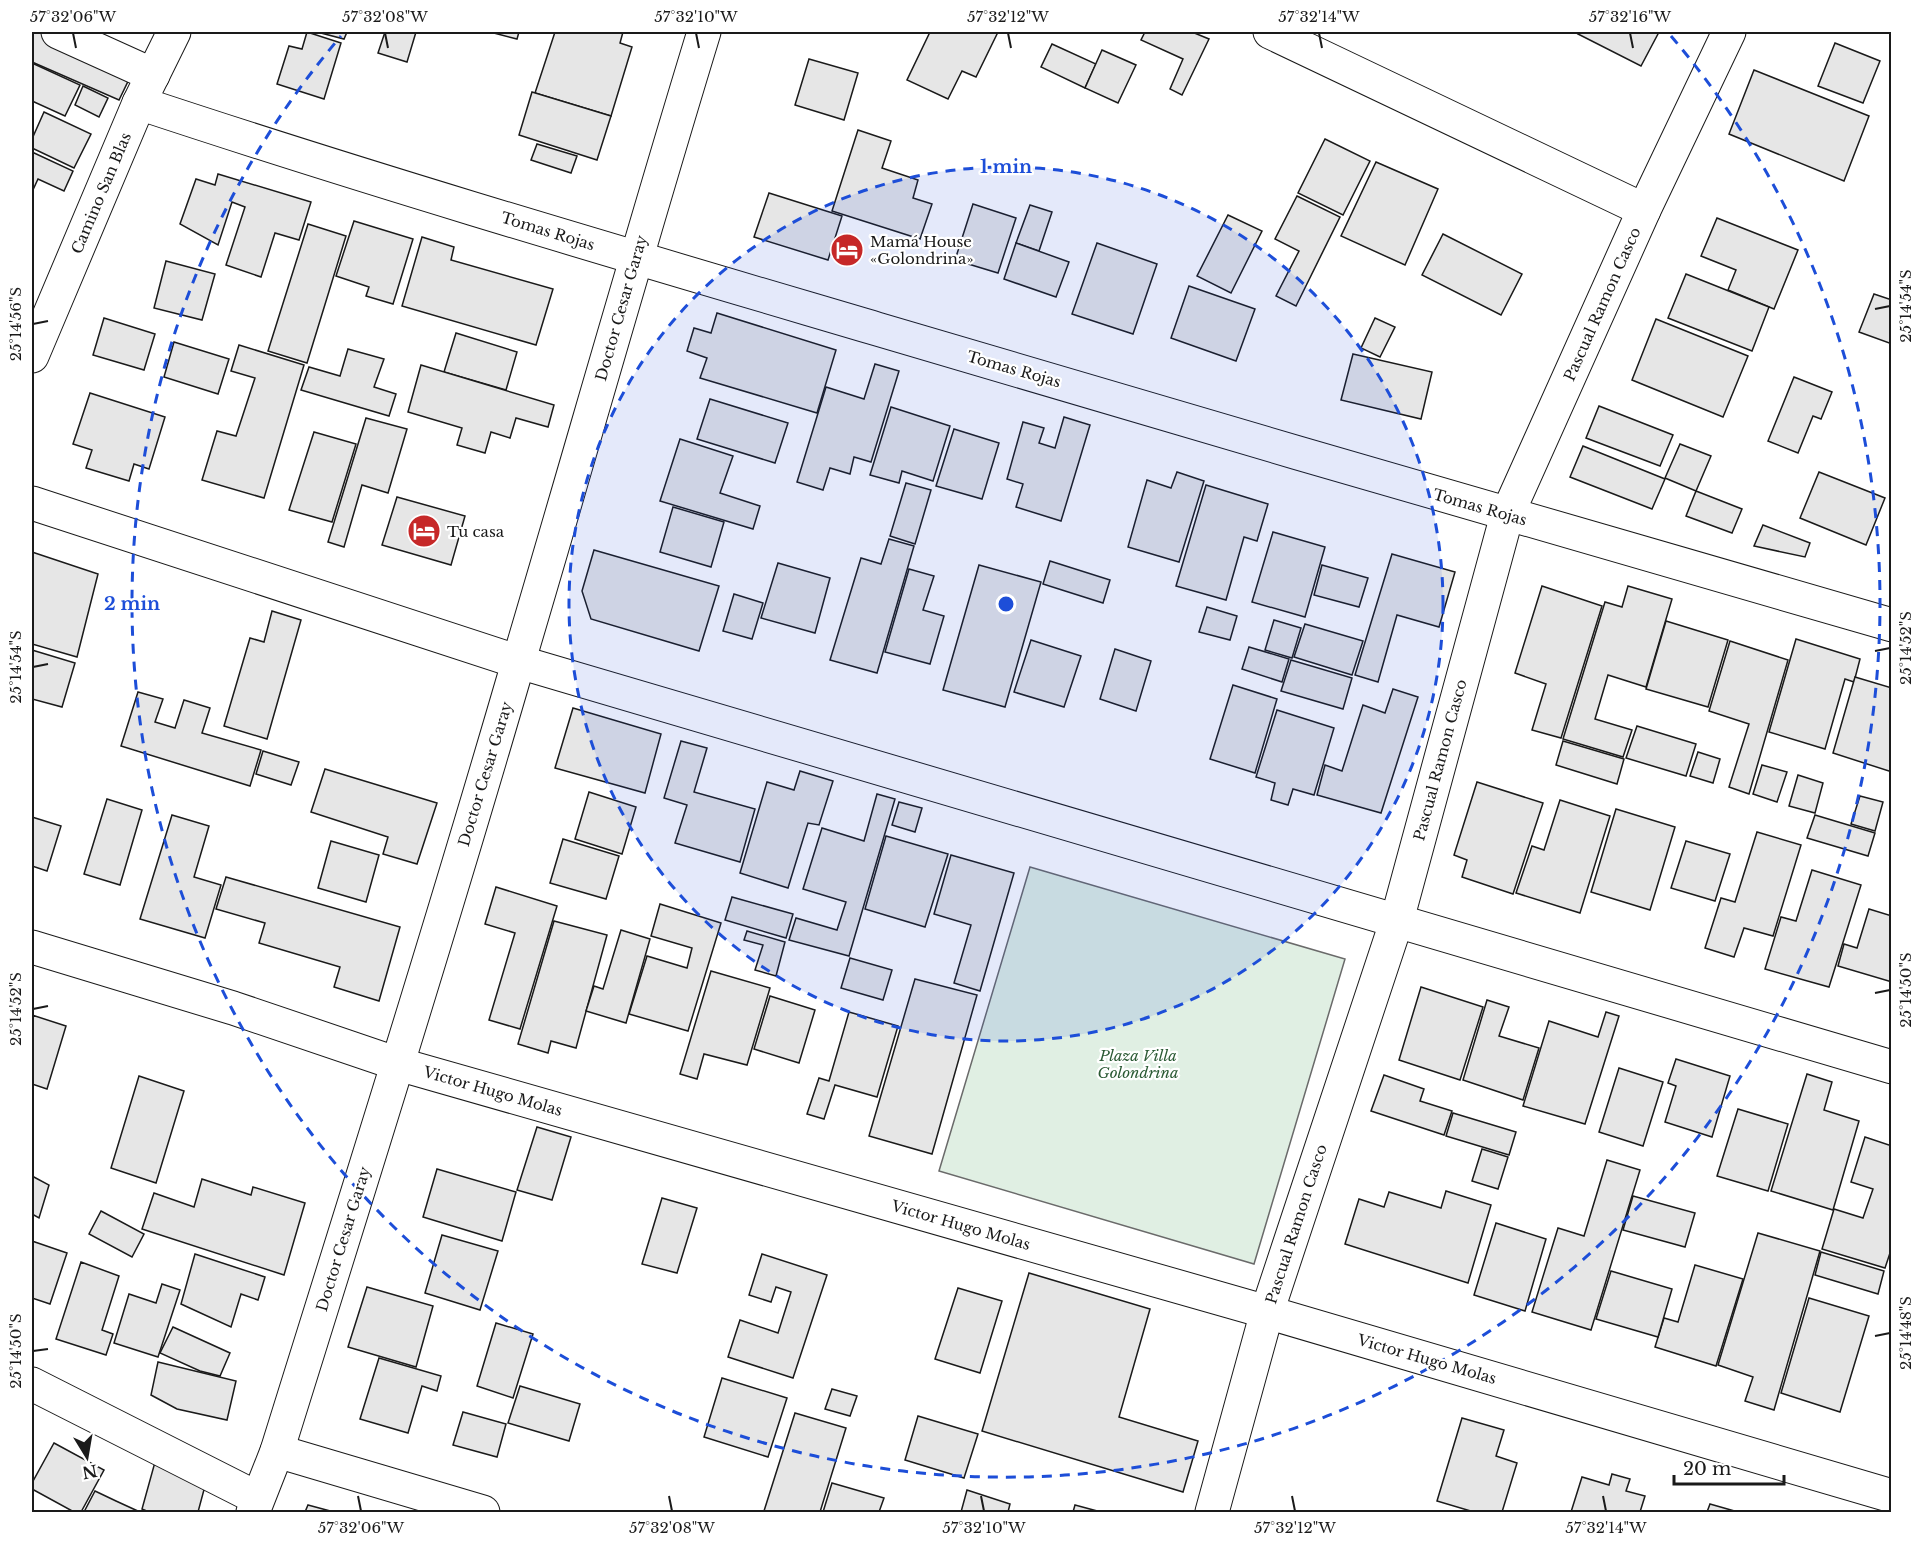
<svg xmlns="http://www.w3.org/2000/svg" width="1923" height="1544" font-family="'Libre Baskerville',serif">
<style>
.green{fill:#e0efe3;stroke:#6a6a6a;stroke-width:1.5}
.building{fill:#e6e6e6;stroke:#1a1a1a;stroke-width:1.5}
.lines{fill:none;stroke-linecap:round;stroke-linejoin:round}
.minor-casing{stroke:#1a1a1a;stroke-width:35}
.minor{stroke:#fff;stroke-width:33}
.ticks{fill:none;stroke:#1a1a1a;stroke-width:2}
.ring{fill:none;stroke:#1d4ed8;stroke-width:3;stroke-dasharray:10 8}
.labels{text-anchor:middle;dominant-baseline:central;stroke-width:4.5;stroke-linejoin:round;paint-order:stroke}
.street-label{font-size:15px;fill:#1a1a1a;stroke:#fff}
.poi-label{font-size:15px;fill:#1a1a1a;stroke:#fff;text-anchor:start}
.park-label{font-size:15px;font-style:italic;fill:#2b5a34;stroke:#fff}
.centre{fill:#1d4ed8;stroke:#fff;stroke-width:3}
.ring-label{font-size:18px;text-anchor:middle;font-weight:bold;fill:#1d4ed8;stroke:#fff;stroke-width:4.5;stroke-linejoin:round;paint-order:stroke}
.neatline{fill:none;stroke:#1a1a1a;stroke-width:2}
.ticks-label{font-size:15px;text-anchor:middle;fill:#1a1a1a}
</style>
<rect width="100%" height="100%" fill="#fff"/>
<!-- green -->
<path class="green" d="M1030,867L1345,959L1254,1264L939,1171Z"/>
<!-- building -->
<g class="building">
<path d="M32,32H40L132,73L119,100L32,62Z"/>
<path d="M307,32L341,43L324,99L277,84L289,46L302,49Z"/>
<path d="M317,32H347L344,39Z"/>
<path d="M385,32H416L407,62L378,53Z"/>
<path d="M490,32H519L517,39Z"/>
<path d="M555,32H623L620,43L632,47L611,116L535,93Z"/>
<path d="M930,32H998L976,77L962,71L948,99L907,80Z"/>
<path d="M1145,32H1192L1209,39L1182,95L1170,89L1183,59L1141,40Z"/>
<path d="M1580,32H1659L1641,66L1578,34Z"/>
<path d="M1835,43L1880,61L1863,103L1818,86Z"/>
<path d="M1052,44L1096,64L1085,88L1041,67Z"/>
<path d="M1102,50L1136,65L1118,103L1085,88Z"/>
<path d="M809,59L858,73L844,120L795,105Z"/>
<path d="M32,63L80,85L65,116L32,101Z"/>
<path d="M1754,70L1869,116L1844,181L1729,134Z"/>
<path d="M83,86L108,98L99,117L75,105Z"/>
<path d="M532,92L611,116L597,160L519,135Z"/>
<path d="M44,112L91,134L74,168L32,148V139Z"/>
<path d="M858,130L891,141L882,168L918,180L913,198L932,204L920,239L832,211Z"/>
<path d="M1325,139L1370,161L1343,215L1298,193Z"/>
<path d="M537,144L577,156L571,173L531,160Z"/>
<path d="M32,152L73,171L64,191L38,179L32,192Z"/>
<path d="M1376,162L1438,189L1405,265L1341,236Z"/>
<path d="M218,174L311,202L299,240L275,233L261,277L226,265L245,207L232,202L218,245L180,224L196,179L215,185Z"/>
<path d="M769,193L842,216L828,260L754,237Z"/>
<path d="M1297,196L1340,217L1296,306L1276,296L1299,251L1275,239Z"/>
<path d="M973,204L1016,218L998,273L955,260Z"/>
<path d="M1030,205L1052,212L1039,251L1016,243Z"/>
<path d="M1228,215L1262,231L1231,293L1197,276Z"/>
<path d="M1717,218L1798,250L1774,309L1728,290L1736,270L1701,256Z"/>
<path d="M354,221L413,239L393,304L366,296L369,287L336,276Z"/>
<path d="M308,224L346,236L307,363L268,351Z"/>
<path d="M1443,234L1522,274L1501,315L1422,275Z"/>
<path d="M422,237L454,247L451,260L553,289L536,345L402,306Z"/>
<path d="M1016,243L1069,262L1056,297L1004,279Z"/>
<path d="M1097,243L1157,264L1133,334L1072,314Z"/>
<path d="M166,261L215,274L202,320L154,308Z"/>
<path d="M1686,274L1769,307L1752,351L1668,318Z"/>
<path d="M1189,286L1255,309L1236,361L1171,338Z"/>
<path d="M1874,294L1892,300V344L1859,332Z"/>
<path d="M717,313L836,350L817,413L700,378L707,358L687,351L694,328L711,333Z"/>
<path d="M104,318L155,334L144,370L93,355Z"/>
<path d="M1375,318L1395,327L1380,357L1361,348Z"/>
<path d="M1656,319L1748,356L1723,417L1632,380Z"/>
<path d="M456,333L517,352L506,390L444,372Z"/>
<path d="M174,342L229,359L218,394L164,377Z"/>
<path d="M239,345L304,365L264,498L202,480L217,431L236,436L255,378L231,371Z"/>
<path d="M348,349L384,359L374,387L396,394L389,416L301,390L309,367L340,376Z"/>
<path d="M1353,354L1432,372L1421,419L1341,400Z"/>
<path d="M875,364L899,371L871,462L854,457L850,474L830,468L823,490L797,482L826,387L864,399Z"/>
<path d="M421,365L554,405L548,427L516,418L510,438L491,432L485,453L457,445L462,428L408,412Z"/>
<path d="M1794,377L1832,392L1821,419L1813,416L1798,453L1768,441Z"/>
<path d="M90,393L165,417L149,469L134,464L129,481L86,468L92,450L73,444Z"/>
<path d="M710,399L788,423L775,463L697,439Z"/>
<path d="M1599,406L1673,435L1660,466L1586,438Z"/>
<path d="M891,407L950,426L933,481L902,471L899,483L870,475Z"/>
<path d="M1064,417L1090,425L1061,521L1016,507L1023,484L1007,479L1023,422L1044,428L1039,443L1055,448Z"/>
<path d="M366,418L407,429L388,493L362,485L344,547L328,542Z"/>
<path d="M954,429L999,443L982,499L936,486Z"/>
<path d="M314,432L356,444L332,522L289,510Z"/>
<path d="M680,439L733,456L720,493L760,506L753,529L660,501Z"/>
<path d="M1680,444L1711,456L1696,491L1665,478Z"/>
<path d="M1583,446L1665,479L1652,509L1570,477Z"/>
<path d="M1177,472L1204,481L1179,562L1128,547L1147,480L1171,488Z"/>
<path d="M1819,472L1885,498L1866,545L1800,518Z"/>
<path d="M906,483L931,490L915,544L890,536Z"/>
<path d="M1206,485L1268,504L1257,541L1244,537L1226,600L1176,586Z"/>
<path d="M1696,491L1742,509L1732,533L1686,516Z"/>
<path d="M397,497L465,516L451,565L382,545Z"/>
<path d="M673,507L724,522L711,567L660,552Z"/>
<path d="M1763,525L1810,543L1805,557L1754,546Z"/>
<path d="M1273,532L1325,547L1305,617L1252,602Z"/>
<path d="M889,539L914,546L877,673L830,660L861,558L881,564Z"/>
<path d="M594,550L719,586L699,651L591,619L582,591Z"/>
<path d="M32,552L98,574L77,657L32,644Z"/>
<path d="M1392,554L1455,572L1439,627L1397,615L1378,682L1355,675Z"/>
<path d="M1050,561L1110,580L1103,603L1043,584Z"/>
<path d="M778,563L830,578L815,633L761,618Z"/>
<path d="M979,565L1041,582L1005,707L943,690Z"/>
<path d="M1322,565L1368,578L1359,607L1314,595Z"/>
<path d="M909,569L934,576L923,610L944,616L930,664L885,652Z"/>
<path d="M1542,586L1602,606L1561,738L1532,730L1546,684L1515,673Z"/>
<path d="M1628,586L1672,599L1646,687L1608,675L1595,719L1632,730L1623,757L1563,739L1605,602L1622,607Z"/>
<path d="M734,594L763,603L752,639L723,631Z"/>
<path d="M1207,607L1237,616L1230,640L1199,632Z"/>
<path d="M272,611L301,620L267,739L224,726L250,638L264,642Z"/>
<path d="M1274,620L1301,628L1292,658L1265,650Z"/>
<path d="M1666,621L1728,640L1708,707L1646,689Z"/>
<path d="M1305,624L1363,641L1352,675L1294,657Z"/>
<path d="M1796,639L1860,659L1854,682L1845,679L1825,749L1769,732Z"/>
<path d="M1031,640L1081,656L1064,707L1014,692Z"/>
<path d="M1730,641L1788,660L1749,794L1729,787L1749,724L1709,711Z"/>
<path d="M1249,647L1289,659L1282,682L1242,669Z"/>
<path d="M1115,649L1151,661L1136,711L1100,699Z"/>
<path d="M32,650L75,663L62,707L32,699Z"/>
<path d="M1291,660L1352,678L1343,709L1281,691Z"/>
<path d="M1855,677L1892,688V772L1833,753Z"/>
<path d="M1233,685L1277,699L1255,773L1210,759Z"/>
<path d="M1393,689L1418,697L1381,813L1317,795L1325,765L1342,771L1363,705L1385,713Z"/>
<path d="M138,692L163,699L155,722L175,728L184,700L210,708L202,733L261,750L250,786L121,746Z"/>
<path d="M573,708L661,734L645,793L555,768Z"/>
<path d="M1277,710L1334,728L1314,795L1293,789L1288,805L1271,800L1275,783L1256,777Z"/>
<path d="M1637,726L1696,744L1686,776L1626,758Z"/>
<path d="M681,741L707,748L694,792L755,809L740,862L675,843L687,805L664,798Z"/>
<path d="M1563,741L1624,759L1617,784L1556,765Z"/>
<path d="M263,751L299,762L291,785L256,774Z"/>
<path d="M1698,752L1720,759L1713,783L1690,776Z"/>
<path d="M1762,765L1787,772L1777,802L1753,794Z"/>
<path d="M325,769L437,803L417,864L383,854L388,837L311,812Z"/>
<path d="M800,771L833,781L819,825L808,823L788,888L740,873L767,782L794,790Z"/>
<path d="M1798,775L1823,783L1815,813L1789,806Z"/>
<path d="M1477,782L1543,803L1513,894L1462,877L1467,860L1454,855Z"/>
<path d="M589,792L636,807L622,854L575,839Z"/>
<path d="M877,794L895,799L849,956L789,940L796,918L837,930L846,902L803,889L822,828L864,841Z"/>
<path d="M1860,796L1883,802L1875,831L1851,824Z"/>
<path d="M107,799L142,810L120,885L84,874Z"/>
<path d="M1560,800L1610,816L1580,913L1516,893L1532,846L1544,850Z"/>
<path d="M899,802L922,808L915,832L892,825Z"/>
<path d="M1616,809L1675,827L1650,910L1591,892Z"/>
<path d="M172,815L209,826L194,877L221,885L205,938L140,919Z"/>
<path d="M1815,815L1875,833L1868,856L1807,838Z"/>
<path d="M32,817L61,826L47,871L32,866Z"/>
<path d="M1757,832L1801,845L1773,936L1744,928L1734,957L1705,948L1721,898L1735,902Z"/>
<path d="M886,836L948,854L925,927L865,909Z"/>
<path d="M563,839L619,856L606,899L550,883Z"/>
<path d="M331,841L379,855L366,902L318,888Z"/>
<path d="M1686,841L1730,854L1715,901L1671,888Z"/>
<path d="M951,855L1014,873L980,991L954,983L971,925L934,914Z"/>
<path d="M1812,870L1861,885L1829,987L1765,969L1781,917L1796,921Z"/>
<path d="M226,877L400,927L379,1001L334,987L340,967L259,943L265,923L216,909Z"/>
<path d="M496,887L557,906L520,1029L489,1020L515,933L485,924Z"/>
<path d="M732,897L793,914L786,938L725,920Z"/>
<path d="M660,904L721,923L688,1031L629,1014L647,956L687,968L692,948L651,936Z"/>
<path d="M1869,909L1892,916V982L1838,966L1844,944L1857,948Z"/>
<path d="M554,921L607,935L576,1048L551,1041L548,1053L518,1044Z"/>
<path d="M621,930L650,939L626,1023L586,1011L594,986L603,989Z"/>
<path d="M747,931L785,942L776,976L755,970L763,945L744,940Z"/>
<path d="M850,958L892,970L883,1000L841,988Z"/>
<path d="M711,971L770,988L747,1065L704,1054L697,1079L680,1074Z"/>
<path d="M915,979L977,995L932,1154L869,1136Z"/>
<path d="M1421,987L1483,1007L1460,1080L1399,1060Z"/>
<path d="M770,996L815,1010L799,1063L754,1049Z"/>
<path d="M1487,1000L1509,1007L1499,1036L1539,1048L1523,1100L1463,1080Z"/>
<path d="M849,1012L898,1026L877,1097L835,1085L824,1119L807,1114L819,1078L829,1081Z"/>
<path d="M1606,1012L1619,1016L1585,1124L1523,1106L1549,1021L1598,1037Z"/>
<path d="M32,1015L66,1026L47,1089L32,1084Z"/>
<path d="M1676,1059L1730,1076L1712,1137L1665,1122L1676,1086L1668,1083Z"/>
<path d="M1619,1068L1663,1082L1643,1146L1599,1132Z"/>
<path d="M1807,1074L1832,1082L1824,1110L1859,1121L1833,1210L1771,1191Z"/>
<path d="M1384,1075L1424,1089L1420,1101L1452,1111L1444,1135L1371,1111Z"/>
<path d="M139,1076L184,1091L156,1183L111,1168Z"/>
<path d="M1738,1109L1788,1124L1768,1191L1717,1176Z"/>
<path d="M1453,1113L1516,1132L1509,1155L1446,1136Z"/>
<path d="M537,1127L571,1137L552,1200L517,1190Z"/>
<path d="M1865,1137L1892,1146V1247L1885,1268L1822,1249L1834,1209L1863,1218L1873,1189L1851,1182Z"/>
<path d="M1482,1149L1508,1157L1498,1189L1472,1181Z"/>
<path d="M1607,1160L1640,1170L1591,1330L1532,1312L1558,1228L1584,1236Z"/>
<path d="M437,1169L516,1192L502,1241L423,1217Z"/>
<path d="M32,1176L49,1185L39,1218L32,1214Z"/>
<path d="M202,1179L251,1195L253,1187L305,1203L284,1275L142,1229L154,1193L194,1207Z"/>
<path d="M1446,1191L1491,1205L1468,1283L1345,1244L1359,1199L1384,1207L1389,1192L1441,1208Z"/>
<path d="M1633,1196L1695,1213L1685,1247L1623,1230Z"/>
<path d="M662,1198L697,1208L677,1273L642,1264Z"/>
<path d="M101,1211L144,1234L132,1257L89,1234Z"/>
<path d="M1496,1223L1546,1239L1525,1311L1474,1295Z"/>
<path d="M1758,1233L1820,1251L1774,1410L1745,1401L1753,1377L1718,1365Z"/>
<path d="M442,1235L498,1251L480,1310L425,1293Z"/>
<path d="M32,1241L67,1253L50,1304L32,1298Z"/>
<path d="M1821,1252L1884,1271L1878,1294L1815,1275Z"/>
<path d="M195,1254L265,1277L258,1300L241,1294L231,1327L181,1304Z"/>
<path d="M762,1254L827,1275L793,1378L728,1357L740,1320L778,1333L791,1292L776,1287L771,1302L749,1295Z"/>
<path d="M81,1262L119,1276L102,1330L113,1334L106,1355L56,1339Z"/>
<path d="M1695,1265L1743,1279L1716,1366L1655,1347L1664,1318L1678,1322Z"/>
<path d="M1611,1271L1672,1289L1658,1337L1596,1319Z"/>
<path d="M1029,1273L1150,1309L1119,1417L1198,1441L1183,1492L982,1431Z"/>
<path d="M162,1284L180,1290L158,1357L114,1343L129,1294L156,1303Z"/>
<path d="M367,1287L433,1306L416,1367L348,1347Z"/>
<path d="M958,1288L1002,1301L980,1373L935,1359Z"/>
<path d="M1809,1298L1869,1316L1840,1412L1781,1393Z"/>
<path d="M496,1323L533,1334L513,1398L477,1386Z"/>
<path d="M173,1327L230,1353L220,1376L200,1371L160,1353Z"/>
<path d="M379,1358L441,1376L437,1391L422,1386L408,1433L360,1419Z"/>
<path d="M158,1362L236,1381L227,1420L177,1409L151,1395Z"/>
<path d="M722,1378L787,1398L768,1457L704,1437Z"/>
<path d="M520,1386L580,1404L569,1441L508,1423Z"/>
<path d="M832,1389L857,1396L850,1416L825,1409Z"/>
<path d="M463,1412L506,1424L497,1457L453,1445Z"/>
<path d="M795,1413L846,1428L820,1512H768L764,1511Z"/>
<path d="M918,1416L978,1434L964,1478L905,1460Z"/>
<path d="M1462,1418L1504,1430L1496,1456L1517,1463L1502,1512H1474L1437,1501Z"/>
<path d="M54,1443L104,1470L81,1512H74L32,1489V1483Z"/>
<path d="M155,1462L205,1486L198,1512H149L142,1509Z"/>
<path d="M1612,1474L1630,1479L1626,1491L1645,1496L1640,1512H1571L1582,1477L1609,1485Z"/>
<path d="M832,1483L884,1498L879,1512H823Z"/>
<path d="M967,1490L1010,1504L1008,1512H961Z"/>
<path d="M95,1491L116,1501L140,1512H84Z"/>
<path d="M1710,1504L1738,1512H1707Z"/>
<path d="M308,1505L334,1512H305Z"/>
<path d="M1075,1505L1101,1512H1073Z"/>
</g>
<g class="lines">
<!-- minor casing -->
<g class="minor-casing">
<g id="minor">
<path d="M58,32L153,75"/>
<path d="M1270,32L1644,210"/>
<path d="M139,103C383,184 630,256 877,329C1215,429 1553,528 1892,625"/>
<path d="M32,356L139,103L174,32"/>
<path d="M32,503L519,662L1892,1067"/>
<path d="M32,947L233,1008L398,1064L1267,1312L1892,1496"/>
<path d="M32,1384L257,1498"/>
<path d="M277,1451L483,1512"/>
<path d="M253,1512L277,1451C359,1188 442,925 519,660C581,451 640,241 704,32"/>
<path d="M1212,1512L1267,1312L1397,920L1507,515L1644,210L1729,32"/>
</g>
</g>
<!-- minor -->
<use href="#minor" class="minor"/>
</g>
<!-- ticks -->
<path class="ticks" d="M73,33L76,48M385,33L388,48M696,33L699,48M1008,33L1011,48M1319,33L1322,48M1630,33L1633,48M1875,309L1890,306M33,324L48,321M1875,651L1890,648M33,667L48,664M1875,993L1890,990M33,1009L48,1006M1875,1336L1890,1333M33,1351L48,1349M358,1496L361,1511M669,1496L672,1511M981,1496L984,1511M1292,1496L1295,1511M1603,1496L1606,1511"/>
<!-- distance rings -->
<circle cx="1006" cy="604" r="437" fill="#1d4ed8" fill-opacity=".12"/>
<g class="ring">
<circle cx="1006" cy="604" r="437"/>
<path d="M1671 36A874 874 0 1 1 341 36"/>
</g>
<!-- icons -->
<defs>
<g id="hotel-disc" transform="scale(1.725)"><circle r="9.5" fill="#c62828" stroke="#fff"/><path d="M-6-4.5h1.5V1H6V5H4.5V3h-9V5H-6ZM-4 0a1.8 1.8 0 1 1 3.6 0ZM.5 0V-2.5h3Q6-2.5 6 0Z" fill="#fff"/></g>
</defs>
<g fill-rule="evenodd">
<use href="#hotel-disc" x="847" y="250"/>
<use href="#hotel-disc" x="424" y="531"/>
</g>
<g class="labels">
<!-- street labels -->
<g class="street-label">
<text transform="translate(101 193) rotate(-67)">Camino San Blas</text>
<text transform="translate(548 231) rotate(17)">Tomas Rojas</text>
<text transform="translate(1602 304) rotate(-66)">Pascual Ramon Casco</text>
<text transform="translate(621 308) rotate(-74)">Doctor Cesar Garay</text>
<text transform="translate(1014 369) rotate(16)">Tomas Rojas</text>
<text transform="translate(1480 507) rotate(16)">Tomas Rojas</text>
<text transform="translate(1440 760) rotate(-75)">Pascual Ramon Casco</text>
<text transform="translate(485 774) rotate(-73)">Doctor Cesar Garay</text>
<text transform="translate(493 1091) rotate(16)">Victor Hugo Molas</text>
<text transform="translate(1296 1224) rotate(-72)">Pascual Ramon Casco</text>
<text transform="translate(961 1225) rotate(16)">Victor Hugo Molas</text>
<text transform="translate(343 1239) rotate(-73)">Doctor Cesar Garay</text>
<text transform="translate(1427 1359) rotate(16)">Victor Hugo Molas</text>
</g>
<!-- poi labels -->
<g class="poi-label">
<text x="870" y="241">Mamá House<tspan x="870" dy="17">«Golondrina»</tspan></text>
<text x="447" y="531">Tu casa</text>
</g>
<!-- park labels -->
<g class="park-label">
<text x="1138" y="1055">Plaza Villa<tspan x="1138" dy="17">Golondrina</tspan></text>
</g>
</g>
<circle cx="1006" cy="604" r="9" class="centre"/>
<g class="ring-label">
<text x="1006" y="173">1 min</text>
<text x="132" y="610">2 min</text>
</g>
<!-- border -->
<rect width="1923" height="1544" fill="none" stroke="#ffffff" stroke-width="66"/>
<!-- north arrow -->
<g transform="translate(87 1457) rotate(169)" stroke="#ffffff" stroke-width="4.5" paint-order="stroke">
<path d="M0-4.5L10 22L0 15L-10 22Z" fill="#1a1a1a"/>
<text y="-9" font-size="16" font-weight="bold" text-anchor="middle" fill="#1a1a1a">N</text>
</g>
<!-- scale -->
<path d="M1674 1475v9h110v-9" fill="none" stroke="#1a1a1a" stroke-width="3"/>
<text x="1683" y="1475" font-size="18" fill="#1a1a1a" stroke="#ffffff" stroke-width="4.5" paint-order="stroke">20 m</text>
<rect x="33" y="33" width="1857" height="1478" class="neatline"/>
<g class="ticks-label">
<text x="73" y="22">57°32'06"W</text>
<text x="385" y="22">57°32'08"W</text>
<text x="696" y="22">57°32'10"W</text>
<text x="1008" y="22">57°32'12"W</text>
<text x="1319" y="22">57°32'14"W</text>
<text x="1630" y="22">57°32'16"W</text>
<text transform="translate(1906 306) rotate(-90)" y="5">25°14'54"S</text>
<text transform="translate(16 324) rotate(-90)" y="5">25°14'56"S</text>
<text transform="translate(1906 648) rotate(-90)" y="5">25°14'52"S</text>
<text transform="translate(16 667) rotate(-90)" y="5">25°14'54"S</text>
<text transform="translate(1906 990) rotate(-90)" y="5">25°14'50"S</text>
<text transform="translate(16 1009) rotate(-90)" y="5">25°14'52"S</text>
<text transform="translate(1906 1333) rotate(-90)" y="5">25°14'48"S</text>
<text transform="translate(16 1351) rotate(-90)" y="5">25°14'50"S</text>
<text x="361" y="1533">57°32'06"W</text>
<text x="672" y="1533">57°32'08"W</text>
<text x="984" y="1533">57°32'10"W</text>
<text x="1295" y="1533">57°32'12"W</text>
<text x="1606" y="1533">57°32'14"W</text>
</g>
</svg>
